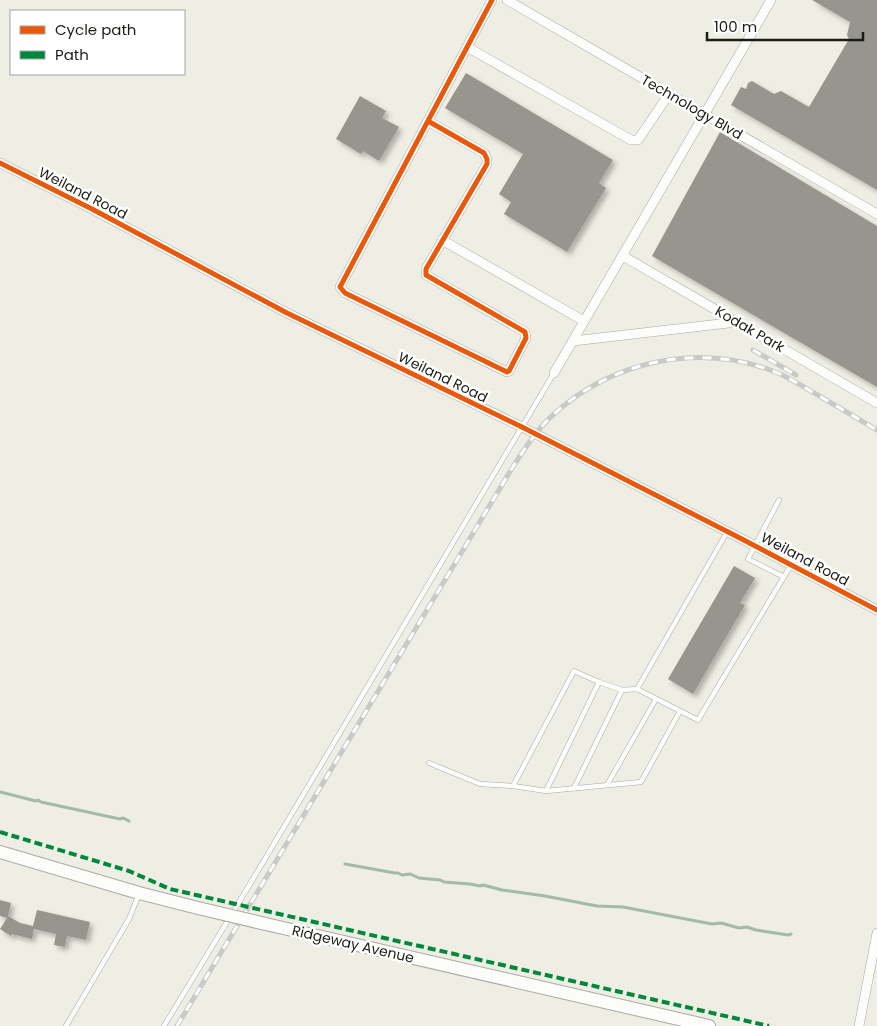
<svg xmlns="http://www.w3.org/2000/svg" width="877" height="1026" font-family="Poppins,sans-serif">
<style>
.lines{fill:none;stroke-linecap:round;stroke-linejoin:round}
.stream{stroke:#a2b9ab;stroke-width:3}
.building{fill:#96958e;filter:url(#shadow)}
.lane-casing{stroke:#ababa4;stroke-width:5.5}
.street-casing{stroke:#ababa4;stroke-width:10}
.secondary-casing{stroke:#ababa4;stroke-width:14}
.lane{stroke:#fcfcfb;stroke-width:4.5}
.street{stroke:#fcfcfb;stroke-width:9}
.secondary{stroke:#fcfcfb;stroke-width:12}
.rail-casing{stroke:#c9c9c6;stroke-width:5}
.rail{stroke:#fff;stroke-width:3;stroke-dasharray:9;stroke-linecap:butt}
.secondary-bridge-casing{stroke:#ababa4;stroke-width:14;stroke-linecap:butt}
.secondary-bridge{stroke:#fcfcfb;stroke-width:12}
.quiet{stroke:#00873e;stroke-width:4;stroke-dasharray:8 4;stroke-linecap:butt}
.cycleway-casing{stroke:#fff;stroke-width:8}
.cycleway{stroke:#e8590c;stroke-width:5}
.labels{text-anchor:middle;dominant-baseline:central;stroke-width:5;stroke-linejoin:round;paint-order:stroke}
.street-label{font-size:14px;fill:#1c1c16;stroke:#fff}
</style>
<defs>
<filter id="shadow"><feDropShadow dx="3.5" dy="3.5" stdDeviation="2.5" flood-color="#0004"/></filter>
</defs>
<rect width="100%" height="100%" fill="#eeeee5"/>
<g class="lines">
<!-- stream -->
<g class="stream">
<path d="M0,792L36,801L38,800L41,802L120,819L123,818L129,821"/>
<path d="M345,864L395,873H398L402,875L410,874L419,878L440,880L444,882L470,884L480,886L483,885L502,890L545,896L597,906L623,907L712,924L721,923L739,928L747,927L756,930L788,935L791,934"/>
</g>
</g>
<!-- building -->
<g class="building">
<path d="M812,0H877V190L731,105L741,87L746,89L748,83L752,81L774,94L781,91L809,107L849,39L847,35L850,22Z"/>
<path d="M466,73L613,160L599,183L606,188L567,252L504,214L511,202L499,194L523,154L445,108Z"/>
<path d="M360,96L386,111L382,118L399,127L379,161L363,151L361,154L336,139Z"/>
<path d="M720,132L877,226V387L652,256Z"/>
<path d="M734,566L755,578L740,603L745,605L693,694L668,679Z"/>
<path d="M0,900L11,903L8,917V916L20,923L33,926L37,910L90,922L86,940L67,936L65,947L54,945L56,934L34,929L32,939L12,934L11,936L0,929L7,918L0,916Z"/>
</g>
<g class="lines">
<!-- lane casing -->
<g class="lane-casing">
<g id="lane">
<path d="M779,500L748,559L784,577"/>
<path d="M637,689L727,532"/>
<path d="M429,763L480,784L513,786L546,791L641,782L680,711"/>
<path d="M607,785L656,699"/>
<path d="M513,786L574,671L599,682L622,690L637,689L698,720L791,565"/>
<path d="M574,788L622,690"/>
<path d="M546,791L599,682"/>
<path d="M66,1026L129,919L139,894"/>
<path d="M164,1026L253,879L554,373"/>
</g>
</g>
<!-- street casing -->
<g class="street-casing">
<g id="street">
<path d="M507,0L877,214"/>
<path d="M467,47L631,140H638L669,94"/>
<path d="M428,121L484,153L487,159V164L426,269V275L525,332L526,338L509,371L507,372L345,293L340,287L492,0"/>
<path d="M0,163L92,209L287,313L522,427L738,537L877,610"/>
<path d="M442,240L584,321"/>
<path d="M623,256L877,403"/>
<path d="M573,341L737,322"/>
<path d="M554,373L771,0"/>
<path d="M859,1026L877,933"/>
</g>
</g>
<!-- secondary casing -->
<g class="secondary-casing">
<g id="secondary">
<path d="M0,852L139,893L198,908"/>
<path d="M270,925L709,1026"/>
</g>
</g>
<!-- lane -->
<use href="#lane" class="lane"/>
<!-- street -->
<use href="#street" class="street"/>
<!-- secondary -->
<use href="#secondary" class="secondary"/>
<!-- rail casing -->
<g class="rail-casing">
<g id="rail">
<path d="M753,350L796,375"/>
<path d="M177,1026L514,465C526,447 538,428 554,414C615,359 702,342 778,373C793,380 807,389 821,397C840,408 858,419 877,430"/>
</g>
</g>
<!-- rail -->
<use href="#rail" class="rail"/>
<!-- secondary-bridge casing -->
<g class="secondary-bridge-casing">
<path id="secondary-bridge" d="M198,908L270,925"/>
</g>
<!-- secondary-bridge -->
<use href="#secondary-bridge" class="secondary-bridge"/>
<!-- quiet -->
<path class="quiet" d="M0,832L129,871L170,889L769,1026"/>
<!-- cycleway casing -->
<g class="cycleway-casing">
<g id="cycleway">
<path d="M428,121L484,153L487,159V164L426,269V275L525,332L526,338L509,371L507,372L345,293L340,287L492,0"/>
<path d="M0,163L92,209L287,313L522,427L738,537L877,610"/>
</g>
</g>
<!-- cycleway -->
<use href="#cycleway" class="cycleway"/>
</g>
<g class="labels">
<!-- street labels -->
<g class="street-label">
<text transform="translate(692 107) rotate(30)">Technology Blvd</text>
<text transform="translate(83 193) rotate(27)">Weiland Road</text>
<text transform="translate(750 329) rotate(30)">Kodak Park</text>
<text transform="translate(443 377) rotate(26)">Weiland Road</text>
<text transform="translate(805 559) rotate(28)">Weiland Road</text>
<text transform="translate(353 944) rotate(13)">Ridgeway Avenue</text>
</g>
</g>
<!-- legend -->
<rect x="10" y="10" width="175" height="65" fill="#ffffff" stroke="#a4a4a2"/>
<rect x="20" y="26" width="25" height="8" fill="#e8590c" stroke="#a4a4a2"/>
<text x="55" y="35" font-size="15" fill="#1c1c16">Cycle path</text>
<rect x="20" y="51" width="25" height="8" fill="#00873e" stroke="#a4a4a2"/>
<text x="55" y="60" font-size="15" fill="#1c1c16">Path</text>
<!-- scale -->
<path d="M707 32v8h156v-8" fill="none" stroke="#1c1c16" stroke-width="2.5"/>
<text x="714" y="32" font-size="15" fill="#1c1c16" stroke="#ffffff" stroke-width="4" paint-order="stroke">100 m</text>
</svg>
